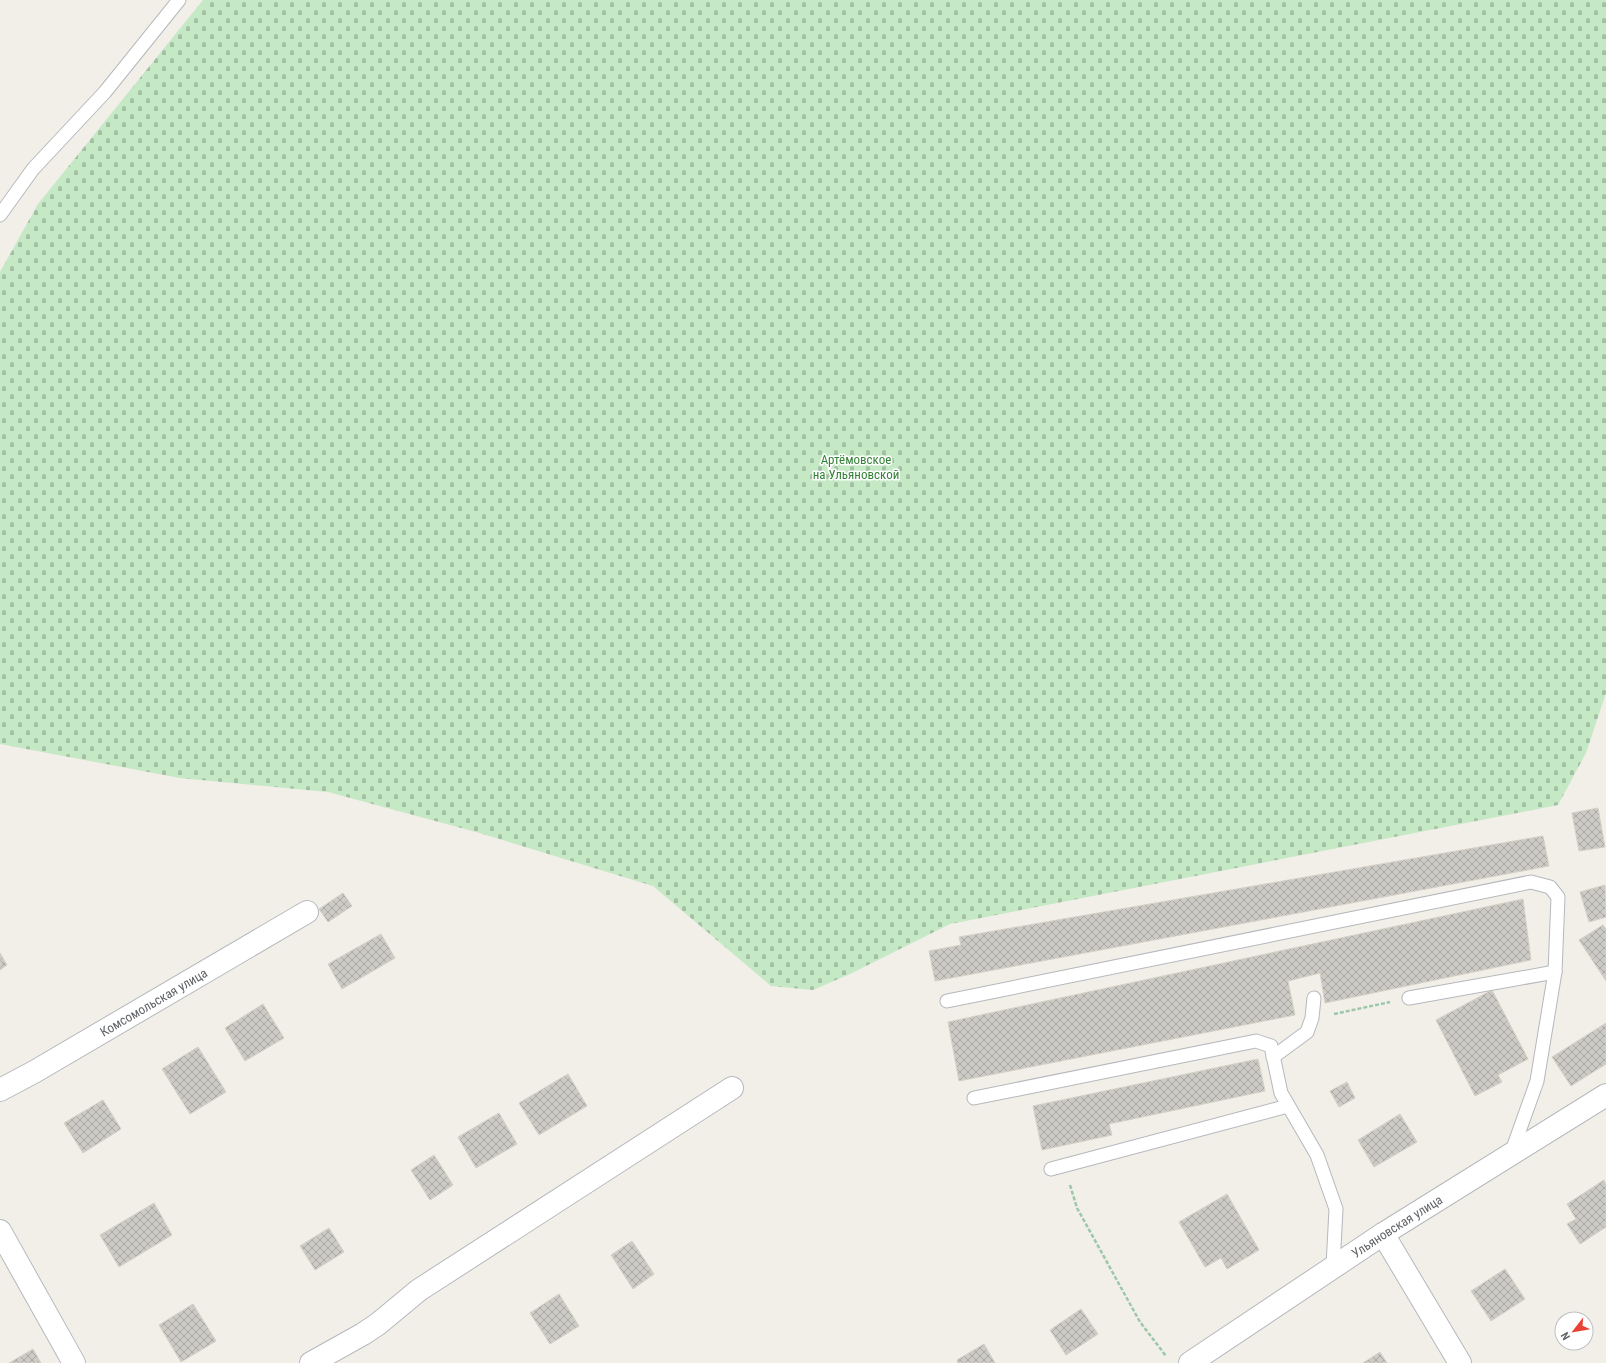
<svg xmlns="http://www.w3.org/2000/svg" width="1606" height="1363" font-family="'Roboto Condensed',sans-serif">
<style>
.cemetery{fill:url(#cemetery-stones)}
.building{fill:url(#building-cross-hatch);stroke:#d6d1c6}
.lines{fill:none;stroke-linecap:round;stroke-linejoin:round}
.service-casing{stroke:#b5b8bc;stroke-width:15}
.minor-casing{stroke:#b5b8bc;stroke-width:24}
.path{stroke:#9cc7a9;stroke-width:2.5;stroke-dasharray:4 2;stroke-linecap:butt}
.service{stroke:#fff;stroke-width:13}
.minor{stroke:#fff;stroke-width:22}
.labels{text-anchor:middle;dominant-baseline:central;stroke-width:3;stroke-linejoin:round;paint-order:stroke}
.park-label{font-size:13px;fill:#348238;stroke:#fff}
.street-label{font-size:13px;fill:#5f6368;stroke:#fff}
</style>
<defs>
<pattern id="cemetery-stones" width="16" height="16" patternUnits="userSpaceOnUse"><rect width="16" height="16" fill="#c5e8c5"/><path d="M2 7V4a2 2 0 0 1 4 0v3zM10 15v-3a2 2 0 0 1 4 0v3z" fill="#a3c0a4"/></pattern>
<pattern id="building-cross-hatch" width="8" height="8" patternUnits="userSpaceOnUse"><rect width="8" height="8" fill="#cccac5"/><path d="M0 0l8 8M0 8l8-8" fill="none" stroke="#a9a8a4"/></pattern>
</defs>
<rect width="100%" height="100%" fill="#f1efe8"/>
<!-- cemetery -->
<path class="cemetery" d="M203,0H1606V693L1586,753L1558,805L950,924L850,974L813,990L771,986L653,886L476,832L328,792L180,778L0,744V272L38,204Z"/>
<!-- building -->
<g class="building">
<path d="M1598,808L1605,847L1579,851L1572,813Z"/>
<path d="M1543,836L1549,866L935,981L929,951L961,945L959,937Z"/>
<path d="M1605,885L1606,917L1589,922L1580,892Z"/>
<path d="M343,893L352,906L328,922L319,909Z"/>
<path d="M1523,899L1531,960L1325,1003L1320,973L1288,981L1295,1015L959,1081L948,1022Z"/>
<path d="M1603,925L1606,929V981L1579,940Z"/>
<path d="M381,934L395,958L342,989L328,964Z"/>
<path d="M0,953L7,965L0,970Z"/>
<path d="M1492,990L1528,1059L1498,1075L1502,1082L1475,1096L1436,1020Z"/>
<path d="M263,1004L284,1038L245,1061L225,1028Z"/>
<path d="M1606,1023V1064L1571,1086L1552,1057Z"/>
<path d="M198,1047L226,1092L190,1114L162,1069Z"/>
<path d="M1258,1059L1265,1091L1109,1124L1112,1135L1042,1150L1033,1106Z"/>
<path d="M568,1074L587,1106L539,1135L519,1103Z"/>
<path d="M1347,1082L1355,1098L1339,1107L1330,1091Z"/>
<path d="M103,1100L121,1129L83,1153L64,1123Z"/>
<path d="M499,1113L517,1144L476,1168L458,1137Z"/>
<path d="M1400,1114L1417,1142L1374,1167L1358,1140Z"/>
<path d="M434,1155L453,1185L430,1200L411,1170Z"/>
<path d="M1604,1180L1606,1184V1227L1580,1244L1567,1224L1576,1219L1567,1204Z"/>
<path d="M1227,1194L1259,1250L1227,1269L1221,1258L1205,1267L1179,1222Z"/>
<path d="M154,1203L172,1235L119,1267L100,1235Z"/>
<path d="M329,1228L344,1252L315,1270L300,1246Z"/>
<path d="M632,1241L654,1274L633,1289L611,1255Z"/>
<path d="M1505,1269L1525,1299L1491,1321L1471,1291Z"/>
<path d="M559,1294L579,1326L550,1344L530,1313Z"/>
<path d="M193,1304L216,1341L181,1362L159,1325Z"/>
<path d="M1081,1309L1098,1334L1066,1355L1050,1330Z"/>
<path d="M984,1344L995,1363H958L957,1360Z"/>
<path d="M33,1349L41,1363H9Z"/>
<path d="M1380,1352L1387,1363H1363Z"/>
</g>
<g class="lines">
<!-- service casing -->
<g class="service-casing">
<g id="service">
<path d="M0,215L33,169L105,92L179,0"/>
<path d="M1409,998L1555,972"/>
<path d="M947,1001L1531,882L1550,887L1558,897L1555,972L1537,1081L1511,1154"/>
<path d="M1273,1057L1307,1032L1312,1018L1314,998"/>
<path d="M974,1098L1256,1041L1271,1046L1281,1093L1317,1155L1336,1209L1333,1266"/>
<path d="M1051,1169L1288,1106"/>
</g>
</g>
<!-- minor casing -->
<g class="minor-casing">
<g id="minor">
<path id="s1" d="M0,1090L34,1072L307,912"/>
<path d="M0,1231L74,1363"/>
<path d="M1383,1234L1460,1363"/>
<path d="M311,1363L363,1334L378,1324L419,1290L732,1088"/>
<path id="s2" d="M1190,1363L1383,1234L1606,1095"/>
</g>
</g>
<!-- path -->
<g class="path">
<path d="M1334,1014L1390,1002"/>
<path d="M1070,1185L1077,1208L1140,1322L1166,1356"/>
</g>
<!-- service -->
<use href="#service" class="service"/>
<!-- minor -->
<use href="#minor" class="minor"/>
</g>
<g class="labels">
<!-- park labels -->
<g class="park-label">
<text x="856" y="459">Артёмовское<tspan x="856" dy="15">на Ульяновской</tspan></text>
</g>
<!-- street labels -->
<g class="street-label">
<text stroke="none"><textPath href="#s1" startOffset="177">Комсомольская улица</textPath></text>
<text stroke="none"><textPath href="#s2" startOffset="248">Ульяновская улица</textPath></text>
</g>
</g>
<!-- north arrow -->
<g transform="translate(1574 1331) rotate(239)"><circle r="19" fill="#ffffff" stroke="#bfc1c3"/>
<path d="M0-3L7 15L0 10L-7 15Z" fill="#ea4335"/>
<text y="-6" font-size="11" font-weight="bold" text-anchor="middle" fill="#5f6368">N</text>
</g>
</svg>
